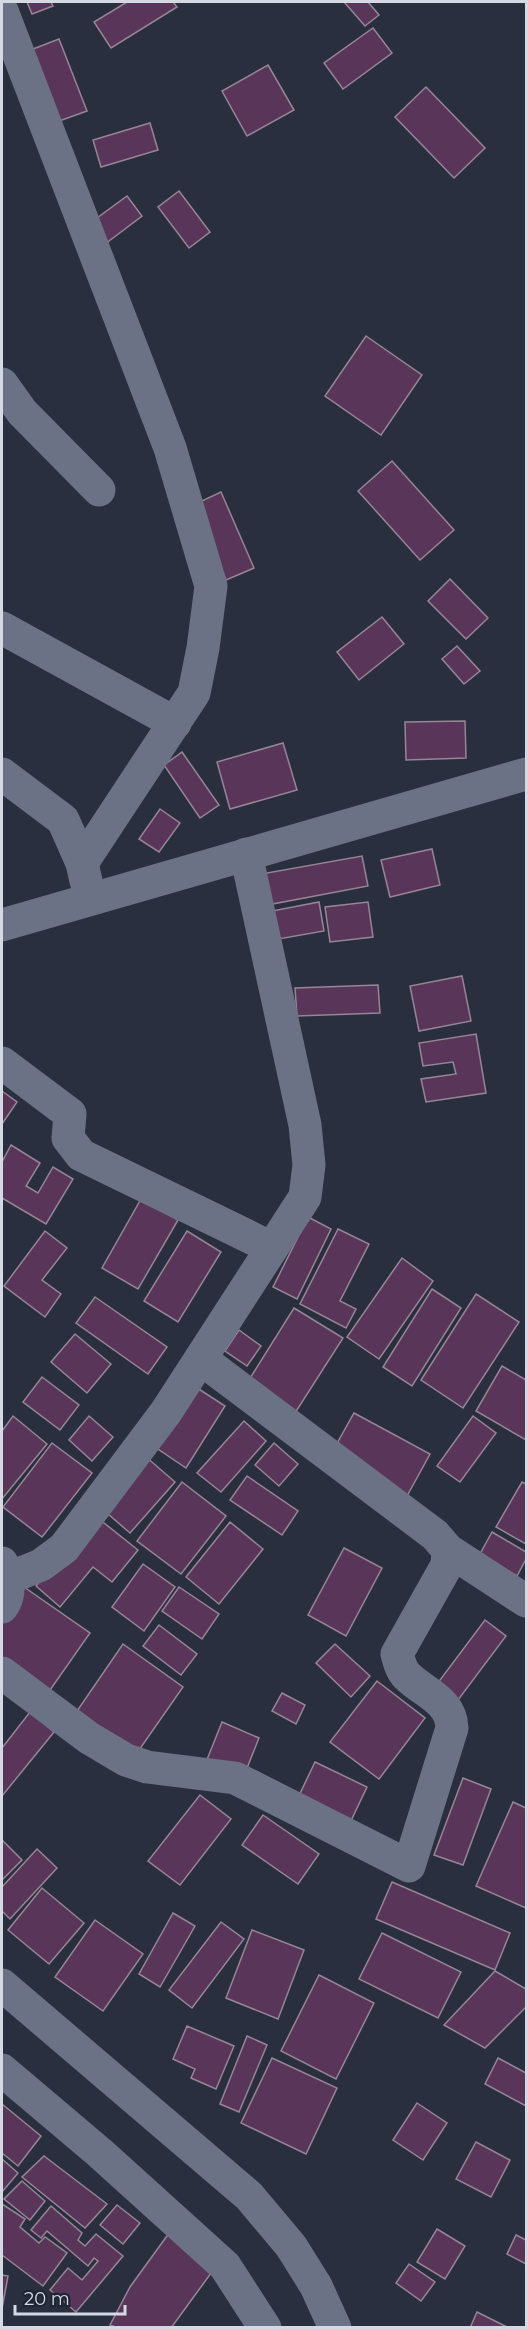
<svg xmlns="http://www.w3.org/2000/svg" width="528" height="2329" font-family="Montserrat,sans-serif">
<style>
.building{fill:#593659;stroke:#968595;stroke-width:1.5}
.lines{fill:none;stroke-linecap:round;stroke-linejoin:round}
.minor{stroke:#6c7286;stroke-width:33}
</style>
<rect width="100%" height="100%" fill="#2a2f40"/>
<!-- building -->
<g class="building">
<path d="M27,2H51L53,6L32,14Z"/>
<path d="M127,2H173L177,7L111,48L94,22Z"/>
<path d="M344,2H368L379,15L365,26Z"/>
<path d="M373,28L392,53L343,89L324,63Z"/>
<path d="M59,39L87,111L48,125L20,54Z"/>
<path d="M268,65L294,110L247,136L222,91Z"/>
<path d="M426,87L485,148L454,178L395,117Z"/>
<path d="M150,123L158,150L101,167L93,140Z"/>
<path d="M179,191L210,232L189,248L158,207Z"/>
<path d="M127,196L142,216L105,244L89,224Z"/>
<path d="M366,336L422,375L381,435L325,396Z"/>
<path d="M392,461L454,530L420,560L358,491Z"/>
<path d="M221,492L254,568L226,580L193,505Z"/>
<path d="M450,579L488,618L466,639L428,601Z"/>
<path d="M382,617L404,644L359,680L337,652Z"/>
<path d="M457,646L480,671L464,684L442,659Z"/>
<path d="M465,721L466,758L406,760L405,722Z"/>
<path d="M283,743L297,790L230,809L217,762Z"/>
<path d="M182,752L219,805L200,818L164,765Z"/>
<path d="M160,809L180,823L159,852L139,839Z"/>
<path d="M432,849L440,885L390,897L381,860Z"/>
<path d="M362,856L368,886L267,905L261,874Z"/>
<path d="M319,902L324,931L273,940L267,912Z"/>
<path d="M368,902L373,937L330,942L325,907Z"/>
<path d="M462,976L471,1021L419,1031L410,986Z"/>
<path d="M378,985L380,1013L297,1016L295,988Z"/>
<path d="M476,1034L486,1093L426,1102L421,1079L456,1074L453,1062L423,1066L419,1043Z"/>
<path d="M2,1091L17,1102L2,1124Z"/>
<path d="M11,1145L40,1163L26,1186L38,1193L53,1167L73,1179L46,1224L2,1198V1162Z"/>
<path d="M141,1199L178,1220L138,1289L102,1268Z"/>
<path d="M308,1217L331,1229L297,1299L273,1287Z"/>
<path d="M338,1229L369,1244L340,1301L356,1309L346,1328L300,1304Z"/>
<path d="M45,1231L67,1248L42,1280L61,1294L45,1317L4,1286Z"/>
<path d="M187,1231L221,1252L178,1322L144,1301Z"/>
<path d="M402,1258L433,1281L379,1359L347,1337Z"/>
<path d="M432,1289L461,1308L412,1386L383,1367Z"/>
<path d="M476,1294L519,1322L463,1408L421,1380Z"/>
<path d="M95,1297L167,1347L148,1374L76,1323Z"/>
<path d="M294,1308L343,1338L295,1413L247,1383Z"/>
<path d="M239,1330L261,1346L247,1366L225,1351Z"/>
<path d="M75,1334L111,1364L87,1393L51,1362Z"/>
<path d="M502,1366L526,1380V1440L476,1411Z"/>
<path d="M42,1377L79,1405L60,1430L23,1402Z"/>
<path d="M191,1384L225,1406L186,1468L152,1445Z"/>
<path d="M354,1413L430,1454L407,1496L331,1454Z"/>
<path d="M13,1416L47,1444L2,1499V1431Z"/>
<path d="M89,1416L113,1437L92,1461L69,1440Z"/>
<path d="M473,1416L496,1433L460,1482L437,1466Z"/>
<path d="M244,1421L266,1441L221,1492L197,1473Z"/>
<path d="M52,1443L92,1473L42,1537L3,1507Z"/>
<path d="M274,1443L298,1464L279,1486L255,1465Z"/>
<path d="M145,1456L175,1482L130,1533L100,1507Z"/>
<path d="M247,1476L298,1511L282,1535L230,1500Z"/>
<path d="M182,1482L226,1516L181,1574L137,1541Z"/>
<path d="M522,1482L526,1484V1544L496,1527Z"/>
<path d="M94,1515L138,1550L112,1582L93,1567L60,1607L36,1586Z"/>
<path d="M230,1522L263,1549L219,1604L186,1577Z"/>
<path d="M492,1532L526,1552V1559L517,1576L480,1554Z"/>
<path d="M344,1548L382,1568L346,1636L308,1615Z"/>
<path d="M143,1564L175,1587L144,1631L112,1607Z"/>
<path d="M24,1587L90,1633L48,1693L2,1662V1621Z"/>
<path d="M179,1587L219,1614L202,1639L162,1611Z"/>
<path d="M485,1620L506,1636L458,1700L437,1684Z"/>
<path d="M159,1625L197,1654L181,1675L143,1646Z"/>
<path d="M123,1644L183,1687L137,1753L77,1711Z"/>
<path d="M335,1644L370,1676L351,1697L316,1663Z"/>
<path d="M377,1681L425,1718L379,1779L330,1742Z"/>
<path d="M282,1693L305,1705L296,1724L272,1711Z"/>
<path d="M30,1712L54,1732L2,1796V1748Z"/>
<path d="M222,1722L259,1738L243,1778L206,1762Z"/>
<path d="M315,1762L367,1787L347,1829L295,1804Z"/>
<path d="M463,1778L491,1789L463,1865L434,1855Z"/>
<path d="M200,1795L231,1819L180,1885L148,1861Z"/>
<path d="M513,1802L526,1808V1908L476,1886Z"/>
<path d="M263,1815L319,1854L298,1884L242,1845Z"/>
<path d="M2,1840L22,1860L2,1880Z"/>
<path d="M37,1849L57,1868L10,1919L2,1911V1887Z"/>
<path d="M392,1882L510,1933L495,1970L376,1919Z"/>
<path d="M42,1888L84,1923L49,1964L8,1930Z"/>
<path d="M173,1913L195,1926L160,1987L139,1974Z"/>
<path d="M95,1920L143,1954L103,2011L55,1977Z"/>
<path d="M221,1922L244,1939L192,2008L169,1990Z"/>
<path d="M252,1930L304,1950L278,2019L226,1998Z"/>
<path d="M382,1933L461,1972L438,2018L359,1979Z"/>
<path d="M495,1971L526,1989V2007L485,2048L444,2025Z"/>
<path d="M319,1975L374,2003L336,2079L281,2051Z"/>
<path d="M187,2026L234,2046L216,2089L191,2078L195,2069L173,2059Z"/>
<path d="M247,2036L267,2045L239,2112L220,2104Z"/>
<path d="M272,2058L337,2088L306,2154L241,2123Z"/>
<path d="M498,2058L526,2073V2106L485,2084Z"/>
<path d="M417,2103L447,2123L423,2160L393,2140Z"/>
<path d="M2,2104L41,2136L18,2166L2,2153Z"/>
<path d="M476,2142L510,2160L491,2197L456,2179Z"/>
<path d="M44,2156L107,2204L85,2228L22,2177Z"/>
<path d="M2,2159L18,2173L2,2192Z"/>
<path d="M22,2181L45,2201L30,2220L4,2199Z"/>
<path d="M2,2204L25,2219L20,2227L39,2243L45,2237L67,2253L43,2286L2,2255Z"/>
<path d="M117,2205L140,2223L123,2244L100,2225Z"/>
<path d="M51,2206L82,2233L78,2240L85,2246L96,2234L123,2256L76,2312L50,2290L68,2268L82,2280L98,2261L94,2258L88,2266L47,2231L41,2238L31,2230Z"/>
<path d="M172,2229L214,2269L171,2328H118L110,2325L130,2287Z"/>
<path d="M437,2229L465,2246L445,2279L417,2262Z"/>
<path d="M516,2235L526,2240V2264L507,2254Z"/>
<path d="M409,2264L435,2282L421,2301L396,2283Z"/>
<path d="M2,2275L8,2276L2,2309Z"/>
<path d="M477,2312L509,2328H470Z"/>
</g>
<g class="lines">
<!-- minor -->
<g class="minor">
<path d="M2,11L170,448L211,586L203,648L194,693L82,863"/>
<path d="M2,384L22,412L99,490"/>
<path d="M2,628L175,723"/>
<path d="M2,774L63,820L82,863L86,881"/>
<path d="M2,925L526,774"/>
<path d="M2,1063L70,1114L68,1138L81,1155L272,1248"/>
<path d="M201,1359L435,1535L448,1550L526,1601"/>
<path d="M2,1563C8,1578 12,1593 2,1607"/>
<path d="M9,1578L41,1565L64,1548L166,1412L305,1197L309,1165L305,1125L246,854"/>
<path d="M2,1673L89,1738L126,1760L147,1767L235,1778L409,1866L452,1728C451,1700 424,1693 407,1676C401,1670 399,1661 397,1654L447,1565L448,1550"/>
<path d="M2,1985L249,2196L291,2246L316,2286L335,2328"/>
<path d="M2,2070L100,2153L225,2266L265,2328"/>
</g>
</g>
<!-- border -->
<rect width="528" height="2329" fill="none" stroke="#d5d9e4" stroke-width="6"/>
<!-- scale -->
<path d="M15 2305v9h110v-9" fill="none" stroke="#d5d9e4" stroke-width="3"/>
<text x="24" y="2305" font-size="18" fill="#d5d9e4" stroke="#202535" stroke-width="4.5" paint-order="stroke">20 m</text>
</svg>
